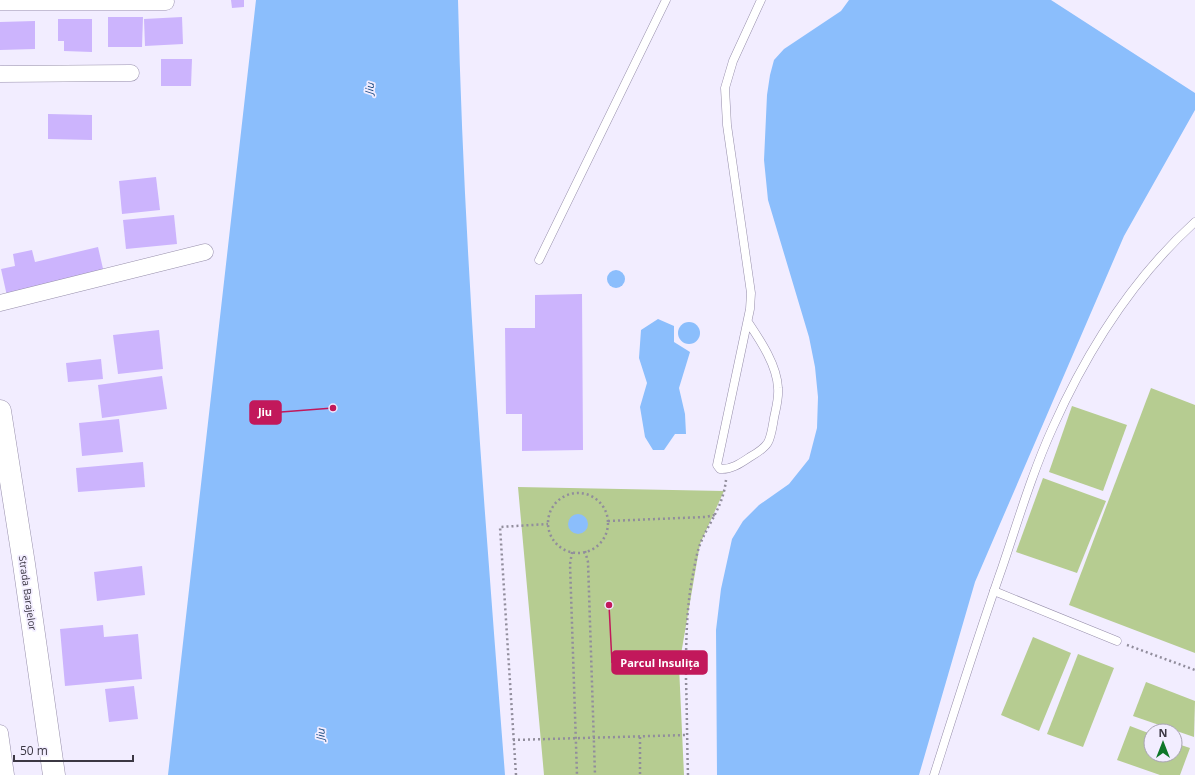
<svg xmlns="http://www.w3.org/2000/svg" width="1195" height="775" font-family="'Open Sans',sans-serif">
<style>
.green{fill:#b6cc91}
.water{fill:#8bbefc}
.building{fill:#ccb4fd}
.lines{fill:none;stroke-linecap:round;stroke-linejoin:round}
.service-casing{stroke:#978fab;stroke-width:9}
.minor-casing{stroke:#978fab;stroke-width:17}
.secondary-casing{stroke:#978fab;stroke-width:23}
.path{stroke:#918d9c;stroke-width:2.5;stroke-dasharray:2 3;stroke-linecap:butt}
.service{stroke:#fff;stroke-width:8}
.minor{stroke:#fff;stroke-width:16}
.secondary{stroke:#fff;stroke-width:22}
.labels{text-anchor:middle;dominant-baseline:central;stroke-width:3.5;stroke-linejoin:round;paint-order:stroke}
.street-label{font-size:10px;fill:#3b3743;stroke:#f2edff}
.water-label{font-size:11px;font-style:italic;fill:#16487f;stroke:#f2edff}
.leader{fill:none;stroke:#c2185b;stroke-width:1.5}
.callout-dot{fill:#c2185b;stroke:#f2edff;stroke-width:1.5}
.callout{fill:#c2185b;stroke:#c2185b;stroke-width:1.5}
.callout-label{font-size:11px;text-anchor:middle;font-weight:bold;fill:#fff}
</style>
<rect width="100%" height="100%" fill="#f2edff"/>
<!-- green -->
<g class="green">
<path d="M1151,388L1195,405V653L1069,605Z"/>
<path d="M1072,406L1127,425L1103,491L1049,472Z"/>
<path d="M1043,478L1106,501L1077,573L1016,552Z"/>
<path d="M518,487L724,491L700,544L679,666L684,775H544Z"/>
<path d="M1033,637L1071,653L1039,731L1001,715Z"/>
<path d="M1078,654L1114,668L1083,747L1047,734Z"/>
<path d="M1146,682L1195,701L1194,737L1133,716Z"/>
<path d="M1130,726L1151,734V755H1175V743L1190,748L1180,775H1160L1117,760Z"/>
</g>
<!-- water -->
<g class="water">
<path d="M256,0H458C464,259 485,517 505,775H168Z"/>
<path d="M849,0H1051L1195,93V110L1124,236L975,582L919,775H717L716,630L721,589L732,539L743,521L759,505L789,484L809,459L817,428L818,397L815,367L809,337L768,200L764,160L767,95L770,75L774,60L784,49L841,11Z"/>
<circle cx="616" cy="279" r="9"/>
<path d="M658,319L674,326V342L690,352L679,388L685,414L686,434H675L664,450H653L645,437L640,407L647,383L639,358L641,330Z"/>
<circle cx="689" cy="333" r="11"/>
<circle cx="578" cy="524" r="10"/>
</g>
<!-- building -->
<g class="building">
<path d="M231,0H244V7L232,8Z"/>
<path d="M108,17H143L142,47H108Z"/>
<path d="M182,17L183,44L145,46L144,19Z"/>
<path d="M58,19H92V52L64,51V41H58Z"/>
<path d="M35,21V49L0,50V22Z"/>
<path d="M161,59H192L191,86H161Z"/>
<path d="M48,114L92,115V140L48,139Z"/>
<path d="M156,177L160,210L122,214L119,181Z"/>
<path d="M174,215L177,244L126,249L123,220Z"/>
<path d="M98,247L104,273L7,296L1,269L15,266L13,254L32,250L35,262Z"/>
<path d="M582,294L583,450L522,451V414H506L505,328H535V295Z"/>
<path d="M159,330L163,369L118,374L113,335Z"/>
<path d="M101,359L103,379L68,382L66,363Z"/>
<path d="M162,376L167,409L102,418L98,385Z"/>
<path d="M119,419L123,452L82,456L79,423Z"/>
<path d="M143,462L145,487L78,492L76,468Z"/>
<path d="M142,566L145,595L97,601L94,572Z"/>
<path d="M103,625L104,637L138,634L142,679L65,686L60,629Z"/>
<path d="M134,686L138,719L109,722L105,689Z"/>
</g>
<g class="lines">
<!-- service casing -->
<g class="service-casing">
<g id="service">
<path d="M539,260L666,0"/>
<path d="M748,322C760,340 777,365 778,388C779,398 776,408 774,418C770,441 771,445 750,457C741,463 731,470 720,469L717,465L750,309L751,293L727,125L725,88L733,61L761,0"/>
<path d="M994,591L1117,641"/>
<path d="M934,775C956,706 978,636 1002,568C1018,521 1032,473 1053,427C1087,351 1133,278 1195,222"/>
</g>
</g>
<!-- minor casing -->
<g class="minor-casing">
<g id="minor">
<path d="M0,2H166"/>
<path d="M0,74L131,73"/>
<path d="M0,303L205,252"/>
<path d="M0,733L6,775"/>
</g>
</g>
<!-- secondary casing -->
<g class="secondary-casing">
<path id="secondary" d="M0,411L24,564L54,775"/>
</g>
<!-- path -->
<g class="path">
<circle cx="578" cy="523" r="30"/>
<path d="M608,521L705,517L715,515"/>
<path d="M585,551L588,562L595,775"/>
<path d="M572,552L570,564L577,775"/>
<path d="M1127,645L1195,670"/>
<path d="M640,737V775"/>
<path d="M513,740L687,735"/>
<path d="M516,775L500,527L548,524"/>
<path d="M688,775C687,743 687,712 686,680C686,645 686,609 693,574C695,564 697,551 701,542C711,519 723,506 726,480"/>
</g>
<!-- service -->
<use href="#service" class="service"/>
<!-- minor -->
<use href="#minor" class="minor"/>
<!-- secondary -->
<use href="#secondary" class="secondary"/>
</g>
<g class="labels">
<!-- street labels -->
<g class="street-label">
<text transform="translate(28 593) rotate(82)">Strada Barajelor</text>
</g>
<!-- water labels -->
<g class="water-label">
<text transform="translate(369 88) rotate(-84)">Jiu</text>
<text transform="translate(320 734) rotate(-88)">Jiu</text>
</g>
</g>
<!-- callouts -->
<path class="leader" d="M333 408L281 412M609 605L612 663"/>
<g class="callout-dot">
<circle cx="333" cy="408" r="4"/>
<circle cx="609" cy="605" r="4"/>
</g>
<g class="callout">
<rect x="250" y="401" width="31" height="23" rx="4"/>
<rect x="612" y="651" width="95" height="23" rx="4"/>
</g>
<g class="callout-label">
<text x="265" y="416">Jiu</text>
<text x="660" y="667">Parcul Insulița</text>
</g>
<!-- north arrow -->
<g transform="translate(1163 743)"><circle r="19" fill="#f2edff" stroke="#a9a4b4"/>
<path d="M0-3L7 15L0 10L-7 15Z" fill="#0f7629"/>
<text y="-6" font-size="11" font-weight="bold" text-anchor="middle" fill="#3b3743">N</text>
</g>
<!-- scale -->
<path d="M14 755v6h119v-6" fill="none" stroke="#3b3743" stroke-width="2"/>
<text x="20" y="755" font-size="12" fill="#3b3743" stroke="#f2edff" stroke-width="3" paint-order="stroke">50 m</text>
</svg>
